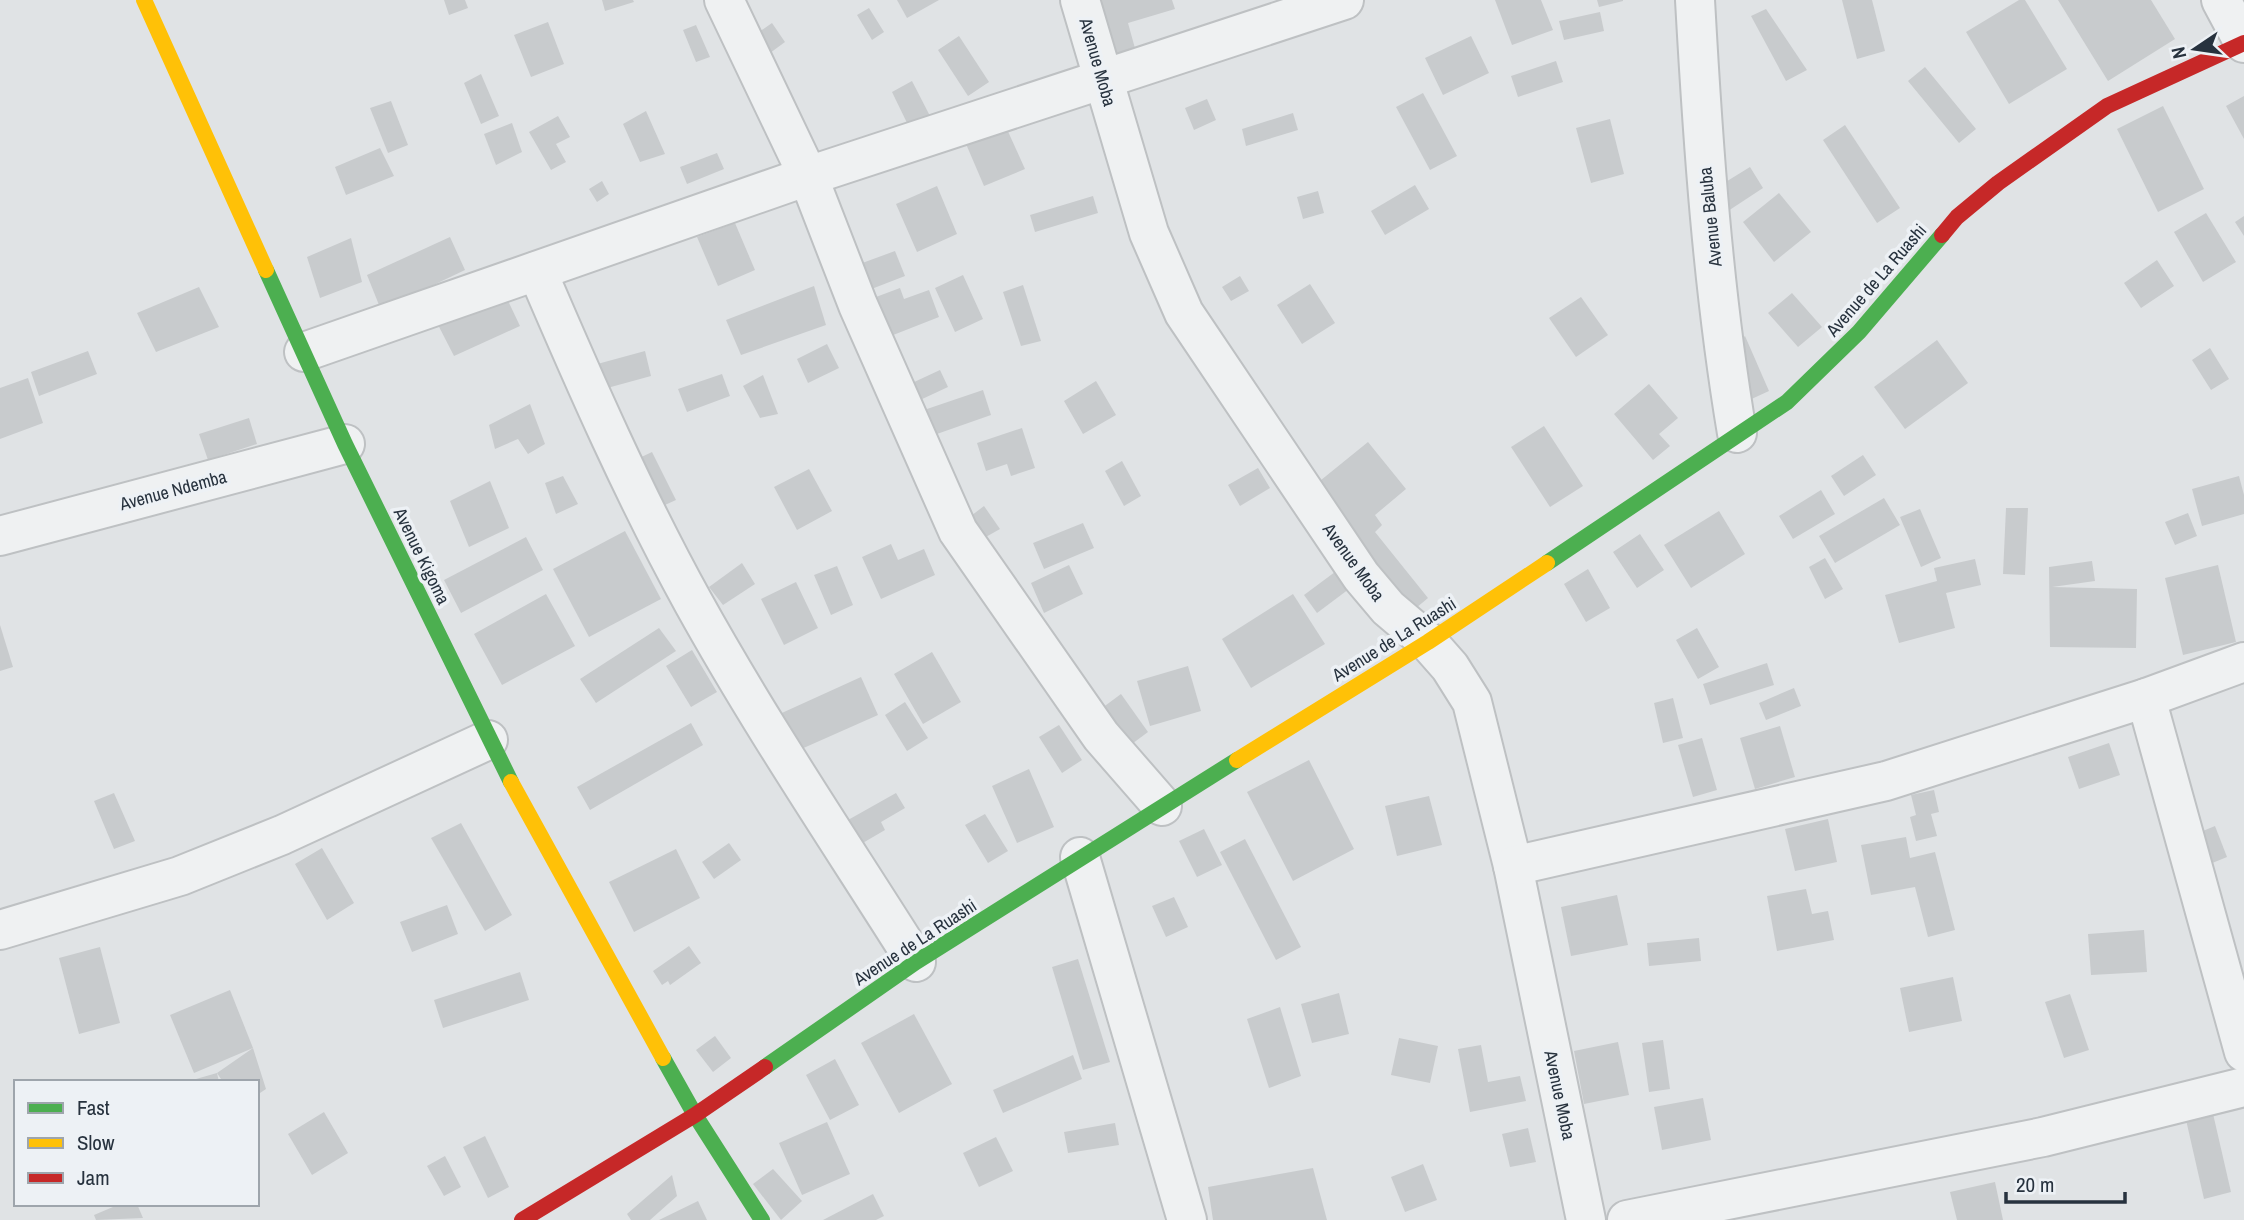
<svg xmlns="http://www.w3.org/2000/svg" width="2244" height="1220" font-family="'Archivo Narrow',sans-serif">
<style>
.building{fill:#c8cbcd}
.lines{fill:none;stroke-linecap:round;stroke-linejoin:round}
.street-casing{stroke:#bec1c3;stroke-width:42}
.street{stroke:#eff1f2;stroke-width:38}
.fast{stroke:#4caf50;stroke-width:16}
.slow{stroke:#ffc107;stroke-width:16}
.jam{stroke:#c62828;stroke-width:16}
.labels{text-anchor:middle;dominant-baseline:central;stroke-width:7;stroke-linejoin:round;paint-order:stroke}
.street-label{font-size:18px;fill:#27323e;stroke:#edf1f5}
</style>
<rect width="100%" height="100%" fill="#e0e3e5"/>
<!-- building -->
<g class="building">
<path d="M444,0H465L468,8L449,15Z"/>
<path d="M602,0H633L634,2L605,11Z"/>
<path d="M897,0H939L907,18Z"/>
<path d="M1088,0H1172L1175,9L1128,23L1136,52L1106,61Z"/>
<path d="M1495,0H1541L1553,30L1512,45Z"/>
<path d="M1597,0H1623V1L1599,7Z"/>
<path d="M1842,0H1872L1885,51L1857,59Z"/>
<path d="M2019,0H2025L2067,69L2009,104L1966,32Z"/>
<path d="M2058,0H2151L2175,39L2108,81Z"/>
<path d="M869,8L884,32L872,40L857,15Z"/>
<path d="M1766,9L1807,70L1786,81L1751,16Z"/>
<path d="M1600,12L1604,31L1564,40L1559,21Z"/>
<path d="M548,22L564,64L531,77L514,35Z"/>
<path d="M772,23L785,42L770,53L756,34Z"/>
<path d="M696,25L710,57L696,62L683,30Z"/>
<path d="M959,36L989,82L968,96L938,50Z"/>
<path d="M1471,36L1489,73L1443,95L1425,58Z"/>
<path d="M1556,61L1563,82L1518,97L1511,76Z"/>
<path d="M1925,67L1976,129L1959,143L1908,81Z"/>
<path d="M481,74L499,116L481,124L464,83Z"/>
<path d="M912,81L930,116L909,127L892,92Z"/>
<path d="M1423,93L1457,156L1430,170L1396,107Z"/>
<path d="M2244,96V139L2226,106Z"/>
<path d="M1207,99L1216,120L1194,130L1185,108Z"/>
<path d="M391,101L408,145L388,153L370,108Z"/>
<path d="M2163,106L2204,189L2158,212L2117,129Z"/>
<path d="M646,111L665,154L640,162L623,124Z"/>
<path d="M1293,113L1298,130L1246,146L1242,129Z"/>
<path d="M558,116L570,137L556,144L566,162L551,170L529,132Z"/>
<path d="M1610,119L1624,174L1591,183L1576,128Z"/>
<path d="M512,123L522,152L496,165L484,134Z"/>
<path d="M1845,125L1900,208L1877,223L1823,140Z"/>
<path d="M1006,127L1025,169L984,186L966,144Z"/>
<path d="M380,148L394,176L346,195L335,167Z"/>
<path d="M717,153L724,169L687,184L680,167Z"/>
<path d="M1750,167L1763,188L1725,213L1711,191Z"/>
<path d="M602,181L609,194L597,202L589,189Z"/>
<path d="M1415,185L1429,209L1385,235L1371,211Z"/>
<path d="M937,186L957,234L917,252L896,204Z"/>
<path d="M1318,191L1324,213L1303,219L1297,197Z"/>
<path d="M1779,193L1811,232L1774,262L1743,222Z"/>
<path d="M1093,196L1098,213L1035,232L1030,215Z"/>
<path d="M2206,213L2236,262L2203,282L2174,232Z"/>
<path d="M2244,216V236L2235,222Z"/>
<path d="M735,223L755,270L718,286L697,237Z"/>
<path d="M450,237L465,270L381,310L367,275Z"/>
<path d="M351,238L362,282L320,298L307,257Z"/>
<path d="M895,251L905,276L856,295L846,269Z"/>
<path d="M2157,260L2174,286L2141,308L2124,283Z"/>
<path d="M963,275L983,319L955,332L935,288Z"/>
<path d="M1240,276L1249,291L1231,301L1222,287Z"/>
<path d="M1310,284L1335,323L1302,344L1277,305Z"/>
<path d="M1023,285L1041,341L1021,346L1003,292Z"/>
<path d="M814,286L826,325L741,355L726,320Z"/>
<path d="M199,287L219,327L156,352L137,313Z"/>
<path d="M502,288L520,326L454,356L435,319Z"/>
<path d="M900,288L904,299L929,290L939,317L883,339L868,300Z"/>
<path d="M1792,293L1822,327L1798,347L1768,313Z"/>
<path d="M1581,297L1608,335L1576,357L1549,318Z"/>
<path d="M1745,336L1769,391L1745,402L1725,355Z"/>
<path d="M1937,340L1968,383L1905,429L1874,387Z"/>
<path d="M827,344L839,368L808,383L797,359Z"/>
<path d="M2210,348L2229,379L2211,390L2192,360Z"/>
<path d="M88,351L97,374L39,396L31,372Z"/>
<path d="M645,351L651,376L600,390L590,366Z"/>
<path d="M940,370L948,387L905,407L897,390Z"/>
<path d="M722,374L730,396L687,412L678,389Z"/>
<path d="M763,375L778,414L760,418L743,386Z"/>
<path d="M28,378L43,423L0,439V388Z"/>
<path d="M1096,381L1116,415L1083,434L1064,401Z"/>
<path d="M1649,384L1678,418L1659,434L1670,446L1653,460L1614,414Z"/>
<path d="M983,390L991,415L934,435L924,410Z"/>
<path d="M530,404L545,444L528,454L518,439L495,449L489,425Z"/>
<path d="M249,418L257,444L208,460L199,434Z"/>
<path d="M1544,426L1583,486L1550,507L1511,447Z"/>
<path d="M1022,428L1035,468L1011,476L1007,464L986,471L977,443Z"/>
<path d="M1368,442L1406,489L1375,515L1382,525L1375,532L1428,598L1410,613L1310,489Z"/>
<path d="M652,452L676,500L656,509L633,461Z"/>
<path d="M1863,455L1876,475L1844,496L1831,476Z"/>
<path d="M1122,461L1141,496L1124,506L1105,471Z"/>
<path d="M1258,468L1270,488L1240,506L1228,485Z"/>
<path d="M809,469L832,511L797,530L774,487Z"/>
<path d="M563,476L578,504L556,514L545,483Z"/>
<path d="M2239,476L2244,495V514L2202,526L2192,489Z"/>
<path d="M490,481L509,528L469,547L450,501Z"/>
<path d="M1821,490L1835,514L1793,539L1779,516Z"/>
<path d="M1884,498L1900,525L1835,563L1819,536Z"/>
<path d="M984,506L1000,529L977,542L963,522Z"/>
<path d="M2006,508H2028L2025,575L2003,574Z"/>
<path d="M1920,509L1941,558L1921,567L1900,517Z"/>
<path d="M1719,511L1745,554L1691,588L1664,545Z"/>
<path d="M2188,513L2197,536L2175,545L2165,522Z"/>
<path d="M1083,523L1094,548L1044,569L1033,543Z"/>
<path d="M625,531L661,599L589,637L553,569Z"/>
<path d="M1640,534L1664,570L1637,588L1613,552Z"/>
<path d="M526,537L543,570L461,613L444,580Z"/>
<path d="M891,544L898,560L924,549L935,575L881,599L862,557Z"/>
<path d="M1825,558L1843,589L1825,599L1809,567Z"/>
<path d="M1975,559L1981,585L1946,593L1955,628L1899,643L1885,595L1937,581L1934,568Z"/>
<path d="M2092,561L2095,581L2052,587L2137,589L2136,648L2050,647L2049,567Z"/>
<path d="M742,563L755,584L723,605L709,587Z"/>
<path d="M1069,565L1083,594L1044,613L1031,583Z"/>
<path d="M2218,565L2236,642L2183,655L2165,578Z"/>
<path d="M837,566L853,605L831,615L814,575Z"/>
<path d="M1339,569L1353,586L1317,613L1304,595Z"/>
<path d="M1588,569L1610,608L1586,622L1564,584Z"/>
<path d="M796,582L818,628L784,645L761,599Z"/>
<path d="M546,594L575,646L502,685L474,634Z"/>
<path d="M1293,594L1325,644L1251,688L1222,639Z"/>
<path d="M0,625L13,667L0,671Z"/>
<path d="M659,628L676,651L596,703L580,679Z"/>
<path d="M1697,628L1719,667L1698,679L1676,640Z"/>
<path d="M692,650L717,692L691,707L666,666Z"/>
<path d="M932,652L961,702L923,724L894,674Z"/>
<path d="M1767,663L1774,685L1710,705L1703,684Z"/>
<path d="M1188,666L1201,711L1150,726L1137,681Z"/>
<path d="M861,677L878,715L790,754L773,717Z"/>
<path d="M1794,688L1801,706L1766,720L1759,703Z"/>
<path d="M1121,694L1148,732L1121,752L1094,714Z"/>
<path d="M1673,698L1683,738L1663,743L1654,703Z"/>
<path d="M905,702L928,738L907,751L885,715Z"/>
<path d="M691,723L703,745L590,810L577,787Z"/>
<path d="M1059,725L1082,760L1062,773L1039,737Z"/>
<path d="M1780,726L1795,777L1755,789L1740,738Z"/>
<path d="M1702,738L1717,790L1693,797L1678,745Z"/>
<path d="M2109,743L2120,775L2079,789L2068,757Z"/>
<path d="M1309,760L1354,849L1293,881L1247,792Z"/>
<path d="M1029,769L1054,827L1017,843L992,786Z"/>
<path d="M1934,790L1939,812L1931,814L1937,836L1916,841L1910,817L1916,815L1911,795Z"/>
<path d="M114,793L135,841L114,849L94,801Z"/>
<path d="M896,793L905,808L881,822L885,830L861,844L848,820Z"/>
<path d="M1429,796L1442,845L1397,856L1385,806Z"/>
<path d="M985,814L1008,851L988,863L965,825Z"/>
<path d="M1828,819L1837,862L1795,871L1785,829Z"/>
<path d="M461,823L512,915L485,931L431,838Z"/>
<path d="M2215,826L2227,857L2205,866L2193,835Z"/>
<path d="M1204,829L1222,865L1197,877L1179,841Z"/>
<path d="M1906,837L1910,858L1935,852L1955,930L1928,937L1915,887L1871,895L1861,845Z"/>
<path d="M1245,839L1301,947L1276,960L1220,852Z"/>
<path d="M729,843L741,860L714,879L702,862Z"/>
<path d="M322,848L354,903L327,920L295,864Z"/>
<path d="M676,849L700,898L634,932L609,882Z"/>
<path d="M1806,889L1812,914L1828,911L1834,940L1777,951L1767,896Z"/>
<path d="M1617,895L1628,945L1571,956L1561,907Z"/>
<path d="M1174,897L1188,927L1166,937L1152,906Z"/>
<path d="M447,905L458,934L412,952L400,922Z"/>
<path d="M2144,930L2147,972L2091,975L2088,934Z"/>
<path d="M1699,938L1701,961L1649,966L1647,943Z"/>
<path d="M689,946L701,963L670,985L668,981L662,985L653,971Z"/>
<path d="M100,947L120,1023L79,1034L59,958Z"/>
<path d="M1078,959L1110,1062L1083,1070L1052,967Z"/>
<path d="M520,972L529,1000L443,1028L434,1000Z"/>
<path d="M1953,977L1962,1021L1909,1032L1900,988Z"/>
<path d="M230,990L253,1048L194,1073L170,1015Z"/>
<path d="M1339,993L1349,1034L1312,1043L1301,1004Z"/>
<path d="M2070,994L2089,1050L2064,1058L2045,1002Z"/>
<path d="M1280,1007L1301,1076L1269,1088L1247,1019Z"/>
<path d="M914,1014L952,1084L899,1113L861,1043Z"/>
<path d="M715,1036L731,1058L713,1072L696,1050Z"/>
<path d="M1399,1038L1438,1046L1430,1083L1391,1075Z"/>
<path d="M1663,1040L1670,1089L1649,1092L1642,1043Z"/>
<path d="M1618,1042L1629,1095L1584,1104L1574,1051Z"/>
<path d="M1481,1045L1488,1082L1520,1076L1526,1101L1470,1112L1458,1049Z"/>
<path d="M253,1048L266,1089L257,1095V1082H223L217,1073Z"/>
<path d="M1073,1055L1082,1079L1003,1113L993,1090Z"/>
<path d="M835,1059L859,1105L830,1120L806,1075Z"/>
<path d="M217,1073L219,1082H189V1081Z"/>
<path d="M1703,1098L1711,1140L1662,1150L1654,1107Z"/>
<path d="M2211,1105L2231,1192L2204,1199L2184,1111Z"/>
<path d="M324,1112L348,1153L312,1175L288,1134Z"/>
<path d="M827,1122L850,1174L802,1195L779,1143Z"/>
<path d="M1115,1123L1119,1145L1068,1153L1064,1132Z"/>
<path d="M1528,1128L1536,1162L1510,1167L1502,1134Z"/>
<path d="M485,1136L509,1187L488,1198L463,1147Z"/>
<path d="M996,1137L1013,1171L979,1187L963,1153Z"/>
<path d="M445,1156L461,1187L444,1196L427,1166Z"/>
<path d="M1423,1164L1437,1200L1405,1212L1391,1177Z"/>
<path d="M1313,1168L1327,1220H1213L1208,1187Z"/>
<path d="M773,1169L802,1201L781,1220L753,1184Z"/>
<path d="M672,1175L677,1196L650,1220H631L627,1214Z"/>
<path d="M1995,1182L2003,1220H1957L1950,1192Z"/>
<path d="M873,1194L884,1216L876,1220H823Z"/>
<path d="M698,1201L707,1220H659Z"/>
<path d="M120,1204H137L143,1218L96,1220L94,1215Z"/>
</g>
<g class="lines">
<!-- street casing -->
<g class="street-casing">
<g id="street">
<path d="M724,0L808,176L858,305L958,531L1101,736L1162,806"/>
<path d="M1080,0L1149,233L1184,313L1361,576L1388,608L1428,642L1450,667L1472,702L1513,866L1586,1220"/>
<path d="M1695,0C1703,145 1713,290 1737,433"/>
<path d="M2221,0L2244,43"/>
<path d="M537,271C585,383 634,495 693,602C761,725 841,843 916,962"/>
<path d="M304,352L808,176L1344,0"/>
<path d="M0,536L345,444"/>
<path d="M2146,698L2244,1052"/>
<path d="M1080,857L1187,1220"/>
<path d="M1513,866L1886,781L2146,698L2244,662"/>
<path d="M0,930L180,876L282,835L488,740"/>
<path d="M1627,1220L2043,1137L2244,1087"/>
</g>
</g>
<!-- street -->
<use href="#street" class="street"/>
<!-- fast -->
<g class="fast">
<path d="M266,270L345,444L511,782"/>
<path d="M1547,563L1787,402L1859,332L1942,235"/>
<path d="M663,1058L695,1115L762,1220"/>
<path d="M765,1067L916,962L1237,760"/>
</g>
<!-- slow -->
<g class="slow">
<path d="M144,0L266,270"/>
<path d="M1237,760L1428,642L1547,563"/>
<path d="M511,782L663,1058"/>
</g>
<!-- jam -->
<g class="jam">
<path d="M1942,235L1957,217L1998,183L2107,106L2244,43"/>
<path d="M522,1220L695,1115L765,1067"/>
</g>
</g>
<g class="labels">
<!-- street labels -->
<g class="street-label">
<text transform="translate(1098 62) rotate(74)">Avenue Moba</text>
<text transform="translate(1710 217) rotate(-96)">Avenue Baluba</text>
<text transform="translate(1876 280) rotate(-49)">Avenue de La Ruashi</text>
<text transform="translate(173 490) rotate(-15)">Avenue Ndemba</text>
<text transform="translate(422 556) rotate(64)">Avenue Kigoma</text>
<text transform="translate(1354 562) rotate(54)">Avenue Moba</text>
<text transform="translate(1394 639) rotate(-32)">Avenue de La Ruashi</text>
<text transform="translate(915 942) rotate(-33)">Avenue de La Ruashi</text>
<text transform="translate(1560 1095) rotate(78)">Avenue Moba</text>
</g>
</g>
<!-- legend -->
<rect x="14" y="1080" width="245" height="126" fill="#edf1f5" stroke="#9ea5ac" stroke-width="2"/>
<rect x="28" y="1103" width="35" height="10" fill="#4caf50" stroke="#9ea5ac" stroke-width="2"/>
<text x="77" y="1115" font-size="21" fill="#27323e">Fast</text>
<rect x="28" y="1138" width="35" height="10" fill="#ffc107" stroke="#9ea5ac" stroke-width="2"/>
<text x="77" y="1150" font-size="21" fill="#27323e">Slow</text>
<rect x="28" y="1173" width="35" height="10" fill="#c62828" stroke="#9ea5ac" stroke-width="2"/>
<text x="77" y="1185" font-size="21" fill="#27323e">Jam</text>
<!-- north arrow -->
<g transform="translate(2195 49) rotate(257)" stroke="#edf1f5" stroke-width="5" paint-order="stroke">
<path d="M0-5L12 26L0 18L-12 26Z" fill="#27323e"/>
<text y="-10" font-size="19" font-weight="bold" text-anchor="middle" fill="#27323e">N</text>
</g>
<!-- scale -->
<path d="M2006 1192v10h119v-10" fill="none" stroke="#27323e" stroke-width="3.5"/>
<text x="2016" y="1192" font-size="21" fill="#27323e" stroke="#edf1f5" stroke-width="5" paint-order="stroke">20 m</text>
</svg>
